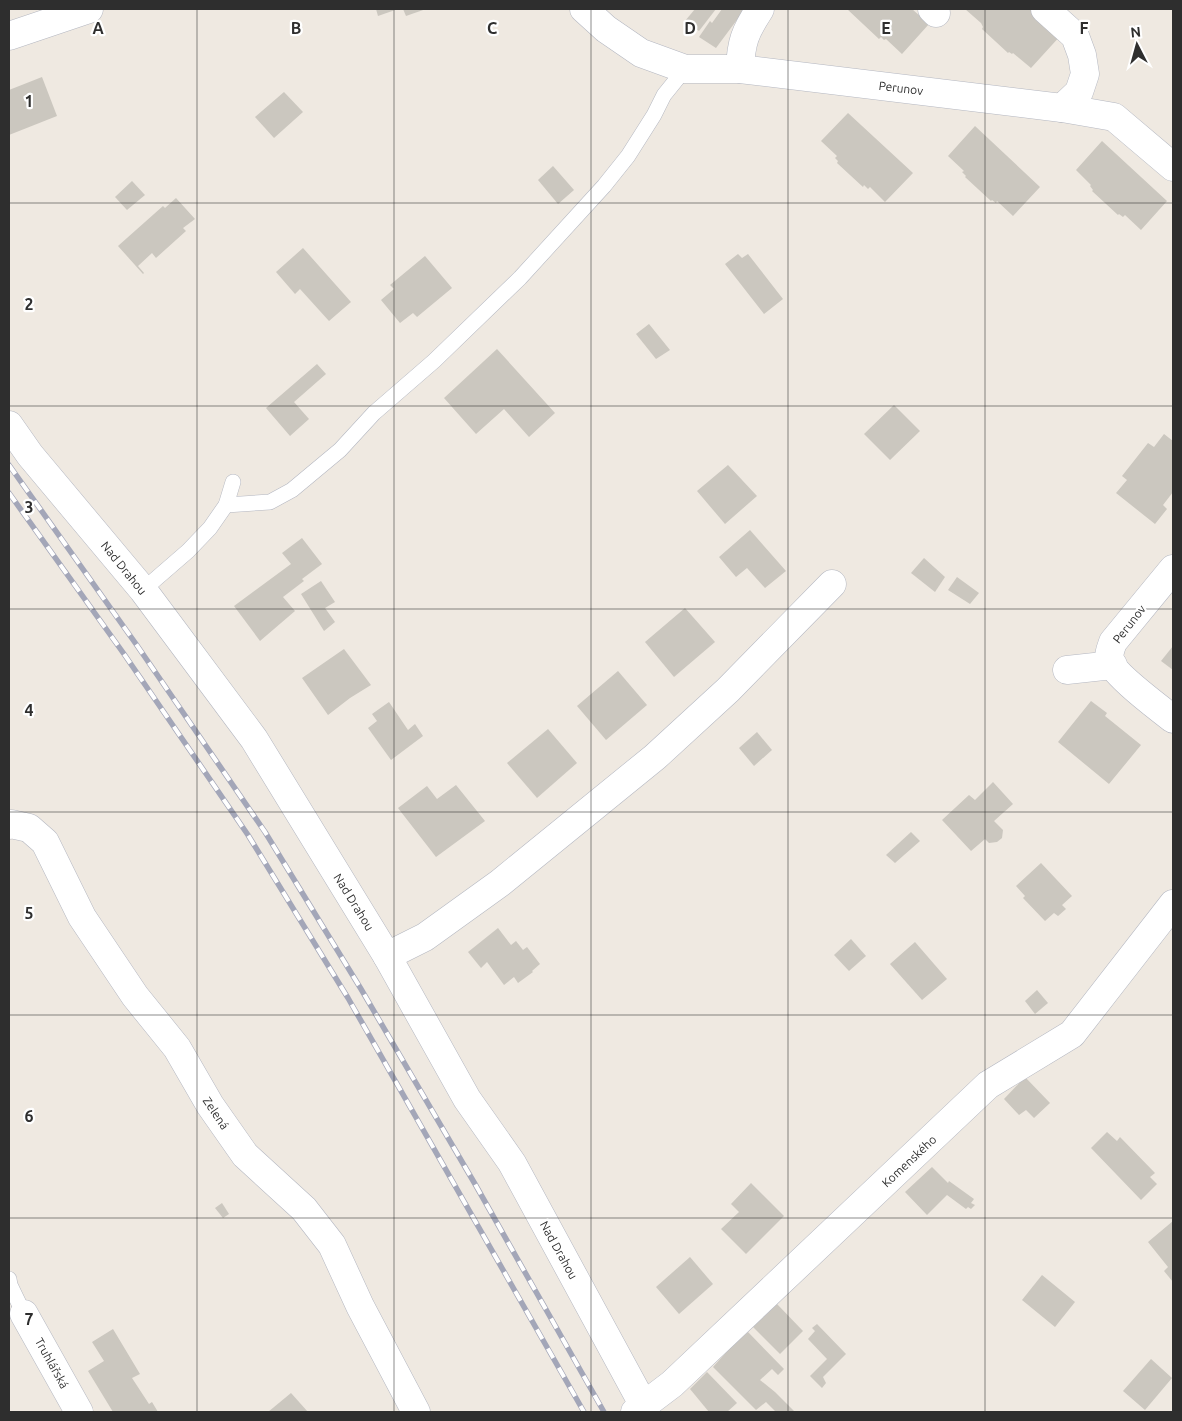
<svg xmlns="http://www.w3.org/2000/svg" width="1182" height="1421" font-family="Ubuntu,sans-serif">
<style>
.building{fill:#cbc7bf}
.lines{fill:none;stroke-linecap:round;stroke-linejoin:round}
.service-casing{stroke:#b4b7c1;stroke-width:16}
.minor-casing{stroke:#b4b7c1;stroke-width:29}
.service{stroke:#fff;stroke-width:15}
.minor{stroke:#fff;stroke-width:28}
.rail-casing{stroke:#a3a6b8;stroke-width:5.5}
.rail{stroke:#fff;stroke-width:4;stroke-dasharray:11;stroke-linecap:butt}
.grid{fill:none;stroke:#2e2e2e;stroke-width:1;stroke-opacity:0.55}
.labels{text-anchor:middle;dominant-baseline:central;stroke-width:4.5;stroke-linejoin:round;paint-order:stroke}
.street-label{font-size:12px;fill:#2e2e2e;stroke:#fff}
.grid-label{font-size:16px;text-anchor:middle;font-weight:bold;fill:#2e2e2e;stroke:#fff;stroke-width:4.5;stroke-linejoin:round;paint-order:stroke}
</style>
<rect width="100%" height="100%" fill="#efe9e1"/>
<!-- building -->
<g class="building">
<path d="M376,9H398L378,16Z"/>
<path d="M403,9H426L406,16Z"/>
<path d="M695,9H716L699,31L685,21Z"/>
<path d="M722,9H745L716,48L699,37L710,21L712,23Z"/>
<path d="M847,9H912L929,24L902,54L886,39L884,40L881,37L879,39Z"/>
<path d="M965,9H1035L1062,34L1031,68L1013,53L1012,54L1009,52L1008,53L982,29L983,27L981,23Z"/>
<path d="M42,77L57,116L9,135V90Z"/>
<path d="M284,92L303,112L274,138L255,117Z"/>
<path d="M848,113L913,173L885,202L870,187L868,189L864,185L863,187L837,163L838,161L835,158L837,156L821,141Z"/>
<path d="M975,126L1040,187L1013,216L997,201L996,203L992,200L991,201L965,177L966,176L962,172L964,171L948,156Z"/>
<path d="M1102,141L1167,201L1141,230L1125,215L1123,217L1119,214L1118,215L1092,191L1093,190L1090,186L1091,185L1076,170Z"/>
<path d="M553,166L574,190L558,204L538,180Z"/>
<path d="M132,181L145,195L127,210L115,197Z"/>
<path d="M176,198L195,219L183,228L186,231L156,258L152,253L138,266L144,273L143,274L118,246L163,206L165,208Z"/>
<path d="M303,248L351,302L329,321L300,289L295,294L276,272Z"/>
<path d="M738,254L742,258L748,254L783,299L764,314L725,264Z"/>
<path d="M425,256L452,288L417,317L413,313L400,323L381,300L394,289L390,285Z"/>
<path d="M649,324L670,350L656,359L636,334Z"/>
<path d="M497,349L555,413L529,437L504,409L476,434L444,398Z"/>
<path d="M317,364L326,374L294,402L309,419L290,436L266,408Z"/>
<path d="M894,405L920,431L890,460L864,434Z"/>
<path d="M1164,434L1173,441V492L1163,505L1167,509L1155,524L1116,493L1127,480L1122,476L1148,443L1154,447Z"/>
<path d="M728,465L757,496L725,524L697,491Z"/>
<path d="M750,530L786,571L765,588L747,568L736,577L719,557Z"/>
<path d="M302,538L322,564L302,579L304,581L283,597L295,611L260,641L234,606L291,564L282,553Z"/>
<path d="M924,558L945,577L935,592L911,573Z"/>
<path d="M957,577L979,593L970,604L948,590Z"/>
<path d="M321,581L335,602L325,608L335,622L324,631L301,594Z"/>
<path d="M685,608L715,642L674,677L645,642Z"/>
<path d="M1173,646V670L1161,661Z"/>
<path d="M344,649L371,685L350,698L328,715L302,678Z"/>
<path d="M618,671L647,705L606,740L577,706Z"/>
<path d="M1091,701L1107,713L1105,716L1141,745L1109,784L1058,742Z"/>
<path d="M389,702L408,730L415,724L423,736L391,760L368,728L377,721L372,714Z"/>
<path d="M548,729L577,763L537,798L507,763Z"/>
<path d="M757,732L772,750L754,766L739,748Z"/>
<path d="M993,782L1013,804L994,821L1003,830L1002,838L997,842L989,843L985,839L971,851L942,820L969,795L975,800Z"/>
<path d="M456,785L485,821L436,857L398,808L427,786L437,799Z"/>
<path d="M911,832L920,841L895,863L886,855Z"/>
<path d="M1041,863L1072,896L1062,905L1066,909L1058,916L1054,913L1045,921L1023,898L1025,896L1016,886Z"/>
<path d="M498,928L511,945L516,941L523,950L527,947L540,964L532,971L533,972L518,983L514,977L504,985L487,962L481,968L468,952Z"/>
<path d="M851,939L866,956L849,971L834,955Z"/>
<path d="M915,942L947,979L922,1000L890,964Z"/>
<path d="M1037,990L1048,1003L1035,1014L1025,1001Z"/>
<path d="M1025,1077L1050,1103L1034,1118L1026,1110L1019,1115L1004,1099Z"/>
<path d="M1107,1132L1117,1141L1120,1137L1155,1173L1150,1177L1157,1184L1141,1200L1091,1148Z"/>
<path d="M932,1167L948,1183L949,1181L974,1199L971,1203L975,1205L971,1209L968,1207L966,1209L947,1195L927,1215L905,1192Z"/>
<path d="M751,1183L784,1216L746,1254L721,1229L739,1212L731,1204Z"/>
<path d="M222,1203L229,1214L223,1218L215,1208Z"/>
<path d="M1173,1221V1282L1164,1271L1168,1267L1148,1242Z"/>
<path d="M690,1257L713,1284L679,1314L656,1287Z"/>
<path d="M1042,1275L1075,1302L1055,1327L1022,1300Z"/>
<path d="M777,1304L803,1331L780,1354L753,1327Z"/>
<path d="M817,1324L846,1354L823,1377L826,1383L822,1388L810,1376L827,1359L808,1339L815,1331L812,1328Z"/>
<path d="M113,1329L140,1374L132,1378L149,1404L152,1402L158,1412H113L88,1371L104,1361L92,1342Z"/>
<path d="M748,1332L784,1369L778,1375L772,1369L760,1380L775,1392L795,1412H776L766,1402L756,1410L713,1367L730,1348Z"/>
<path d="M1151,1359L1172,1378L1145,1410L1123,1391Z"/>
<path d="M707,1372L737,1403L727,1412H709L690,1389Z"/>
<path d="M291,1393L308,1412H268Z"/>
</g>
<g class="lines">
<!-- service casing -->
<g class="service-casing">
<g id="service">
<path d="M226,505L270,502L292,490L340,450L374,413L434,361L520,278L604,186L628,156L654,115L664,95L685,69"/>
<path d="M143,590L188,551L210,528L226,505L233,482"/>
<path d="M9,1279L10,1285L24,1314"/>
</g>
</g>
<!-- minor casing -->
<g class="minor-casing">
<g id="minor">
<path d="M584,9L606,29L641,53L685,69H740L1062,108L1114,117L1173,167"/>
<path d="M932,9L936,13"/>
<path d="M1045,9L1075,36L1082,55L1085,74L1079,92L1062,108"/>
<path d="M9,36L89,9"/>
<path d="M740,69C741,42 745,32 760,9"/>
<path d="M9,425L30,455L143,590L254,739L387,956L467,1099L512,1163L644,1406L645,1412"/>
<path d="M1173,569L1113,642C1111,648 1108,654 1110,661C1114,674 1160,709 1173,719"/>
<path d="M1067,670L1113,665"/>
<path d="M9,825L11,824L29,828L45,842L82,917L135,996L177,1048L210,1105L245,1155L304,1209L332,1245L360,1306L416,1412"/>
<path d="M387,956L425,937L500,883L655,757L728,690L832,584"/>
<path d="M24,1314L79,1412"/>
<path d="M635,1412L672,1384L988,1085L1072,1034L1173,904"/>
</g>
</g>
<!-- service -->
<use href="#service" class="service"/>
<!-- minor -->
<use href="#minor" class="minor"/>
<!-- rail casing -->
<g class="rail-casing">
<g id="rail">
<path d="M9,465L136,644L265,832L361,989L475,1184L604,1412"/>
<path d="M9,493L124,654L248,835L348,998L584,1412"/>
</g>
</g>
<!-- rail -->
<use href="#rail" class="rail"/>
</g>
<!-- grid -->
<path class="grid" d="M197,9V1412M394,9V1412M591,9V1412M788,9V1412M985,9V1412M9,203H1173M9,406H1173M9,609H1173M9,812H1173M9,1015H1173M9,1218H1173"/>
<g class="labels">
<!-- street labels -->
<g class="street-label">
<text transform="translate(901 88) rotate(7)">Perunov</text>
<text transform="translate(124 568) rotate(51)">Nad Drahou</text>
<text transform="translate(1129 624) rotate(-52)">Perunov</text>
<text transform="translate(354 902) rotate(58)">Nad Drahou</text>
<text transform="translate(216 1113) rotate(56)">Zelená</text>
<text transform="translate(909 1161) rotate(-43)">Komenského</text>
<text transform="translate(559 1250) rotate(61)">Nad Drahou</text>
<text transform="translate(52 1363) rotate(61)">Truhlářská</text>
</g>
</g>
<g class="grid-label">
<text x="98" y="34">A</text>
<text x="296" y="34">B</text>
<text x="492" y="34">C</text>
<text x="690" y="34">D</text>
<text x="886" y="34">E</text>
<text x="1084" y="34">F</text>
<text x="29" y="107">1</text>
<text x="29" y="310">2</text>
<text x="29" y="513">3</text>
<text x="29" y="716">4</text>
<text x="29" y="919">5</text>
<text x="29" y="1122">6</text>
<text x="29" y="1325">7</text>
</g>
<!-- border -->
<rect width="1182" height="1421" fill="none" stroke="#2e2e2e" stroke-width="20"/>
<!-- north arrow -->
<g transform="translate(1137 45) rotate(354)" stroke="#ffffff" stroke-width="4" paint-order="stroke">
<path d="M0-4L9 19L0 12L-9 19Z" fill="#2e2e2e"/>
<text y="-8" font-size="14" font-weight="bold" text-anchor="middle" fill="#2e2e2e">N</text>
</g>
</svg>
